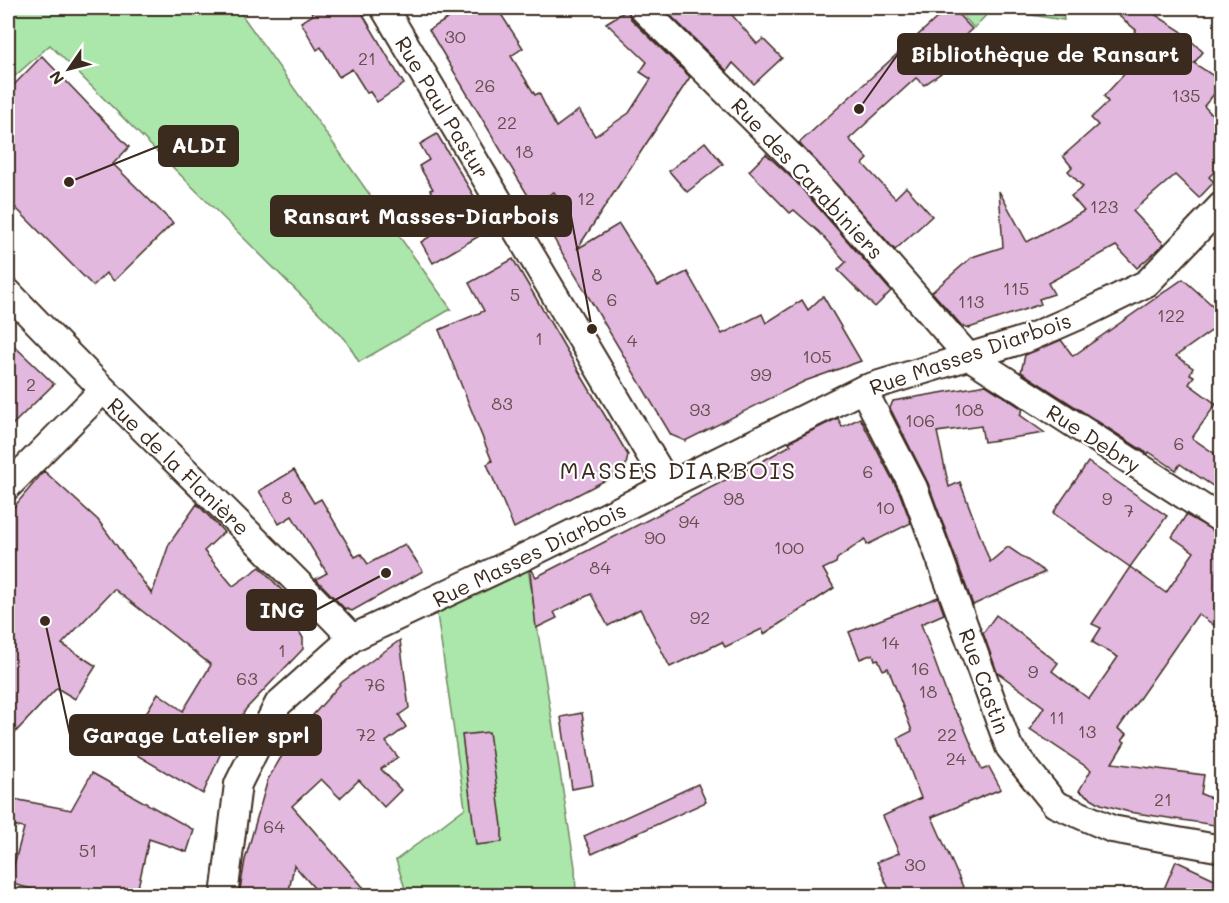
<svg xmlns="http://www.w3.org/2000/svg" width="1229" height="903" font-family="Mali,sans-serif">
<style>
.green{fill:#abe6ab;stroke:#738864;stroke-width:1.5}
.building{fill:#e2b8de;stroke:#3b2a1e;stroke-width:1.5}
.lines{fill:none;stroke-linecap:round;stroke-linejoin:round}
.minor-casing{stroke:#3b2a1e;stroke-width:30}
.minor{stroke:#fff;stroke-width:26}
.labels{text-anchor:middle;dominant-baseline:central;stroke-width:4.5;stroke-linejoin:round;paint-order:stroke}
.number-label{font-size:18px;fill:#654e4e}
.street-label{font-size:21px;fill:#3b2a1e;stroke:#fff}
.quarter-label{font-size:24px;letter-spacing:1.5px;fill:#3b2a1e;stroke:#fff}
.leader{fill:none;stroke:#3b2a1e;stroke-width:2}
.callout-dot{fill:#3b2a1e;stroke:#fff;stroke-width:2}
.callout{fill:#3b2a1e;stroke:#3b2a1e;stroke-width:2}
.callout-label{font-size:22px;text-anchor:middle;font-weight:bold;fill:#fff}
</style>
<rect width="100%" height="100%" fill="#fff"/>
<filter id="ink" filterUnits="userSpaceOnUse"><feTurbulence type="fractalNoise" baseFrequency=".0167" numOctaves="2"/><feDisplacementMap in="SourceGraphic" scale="12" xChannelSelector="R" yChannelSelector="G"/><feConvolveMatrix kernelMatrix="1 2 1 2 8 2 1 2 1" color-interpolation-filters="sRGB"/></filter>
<g filter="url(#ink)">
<!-- green -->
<g class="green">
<path d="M8,8H237L451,309L359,362L345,339L50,45L8,82Z"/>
<path d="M956,8H1062L1064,20L992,9L974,28Z"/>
<path d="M526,556L575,867L576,895H407L396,860L465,808L435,600Z"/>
</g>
<!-- building -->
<g class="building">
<path d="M309,8H359L404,84L377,102L370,92L367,93L352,69L339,77L321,47L317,50L301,22L313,15Z"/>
<path d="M465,8H497L523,48L511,56L535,95L539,93L556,127L579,110L595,136L629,113L651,79L640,72L647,62L606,23L627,10L631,19L690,77L577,249L619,224L658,286L687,272L722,334L762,314L766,323L802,300L808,310L823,296L861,361L805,381L685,441L671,435L558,246L553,237L573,226L554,192L533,204L429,30Z"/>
<path d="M663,8H726L757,44L763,39L782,58L754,84L733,63L727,71Z"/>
<path d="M948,8H952L972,29L933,64L941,73L924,85L916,78L849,139L868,159L863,164L895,198L906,187L932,216L895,250L799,143Z"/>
<path d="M1109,8H1145L1181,31L1203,52L1194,63L1221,81V86L1204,106L1221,124V165L1209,177L1214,182L1199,198L1175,175L1133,211L1164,244L1137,268L1116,246L1048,283L1054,294L1039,299L1041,304L969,328L962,326L932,292L972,257L1003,247L999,191L1027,242L1084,211L1071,196L1083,187L1068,171L1072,167L1063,156L1098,125L1091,118L1108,102L1104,96L1128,70L1114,60L1136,30Z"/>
<path d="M42,56L129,147L113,164L173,223L114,281L106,273L93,286L8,200V91Z"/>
<path d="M437,134L493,228L433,263L421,242L434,234L421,214L437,203L430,190L433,189L419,166L429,160L420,144Z"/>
<path d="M705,142L723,164L687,192L669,171Z"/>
<path d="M766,154L796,182L891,291L875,307L838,270L846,262L819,232L794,210L790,213L749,171Z"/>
<path d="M513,259L628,455L625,470L514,528L487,464L492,461L439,330L484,311L469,283Z"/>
<path d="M1183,279L1221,313V324L1176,356L1193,368L1190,374L1194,376L1189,384L1216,404L1192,438L1221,458V502L1215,498L1220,491L1180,464L1176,470L1149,452L1148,454L1021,372L1025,355L1061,340L1073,356Z"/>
<path d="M8,340L54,384L8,429Z"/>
<path d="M986,385L1023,409L1020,415L1045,433L984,442L981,426L937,432L949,487L960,482L990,562L1008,547L1045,572L973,605L928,483L890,408L893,401Z"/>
<path d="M838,418L842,427L860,418L900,494L911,523L867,545L865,539L837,559L836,563L823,569L834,588L764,634L762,629L725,647L722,642L670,667L640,609L608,626L591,594L554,612L557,618L536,628L530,571L532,570L536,577L759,463L791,445L789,442Z"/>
<path d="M1088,462L1167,516L1130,567L1053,513Z"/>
<path d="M294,470L314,503L321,499L355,557L361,554L368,564L405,544L423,571L352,611L344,608L316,579L327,573L292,516L279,524L259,491Z"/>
<path d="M44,471L98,520L152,594L169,544L197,504L224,532L204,551L233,586L260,567L289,598L282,603L303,638V649L246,709L222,750L203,794L125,748L158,693L183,711L211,665L114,589L62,644L96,666L75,699L57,688L8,740V514Z"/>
<path d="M1186,515L1221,535V630L1198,614L1118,729L1127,734L1122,740L1125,742L1112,763L1204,775L1201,794L1221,802V826L1129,812L1101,804L1079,791L1091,770L1030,729L1044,707L997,672L983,633L996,615L1058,663L1052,671L1089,699L1118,657L1092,642L1101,628L1092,624L1130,567L1166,593L1194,552L1172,537Z"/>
<path d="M938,597L944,614L921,624L951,706L960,718L982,770L989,767L1001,789L932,817L967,896H892L877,862L899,853L883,816L921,798L898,738L912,731L888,668L883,670L878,659L875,660L873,654L860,659L849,632Z"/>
<path d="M400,640L409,708L399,715L406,727L386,742L398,757L381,769L401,790L384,807L359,780L340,798L321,779L292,806L371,896H321L294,865L288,896H239L245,860L268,779L292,739L342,682Z"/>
<path d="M582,713L593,785L572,789L561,717Z"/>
<path d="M489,732L502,826V842L476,845L462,735Z"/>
<path d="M92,773L194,830L187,852L149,839L136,896H58L9,883L24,828L8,825V798L71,810Z"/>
<path d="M698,784L706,802L592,854L584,836Z"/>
<path d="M1176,861L1221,882V896H1161Z"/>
</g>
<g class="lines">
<!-- minor casing -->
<g class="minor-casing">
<g id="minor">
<path d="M384,8L668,485"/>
<path d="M642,8L807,172L967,355L1222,520"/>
<path d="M8,292C120,410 239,520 352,638"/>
<path d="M863,389L914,488L1009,747L1055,804L1112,829L1222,849"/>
<path d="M8,486L102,391"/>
<path d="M224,896L238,784L278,704L352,638L526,556L863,389L1029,338L1086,313L1147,283L1222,205"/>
</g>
</g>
<!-- minor -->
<use href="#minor" class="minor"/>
</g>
</g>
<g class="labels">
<!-- number labels -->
<g class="number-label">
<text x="455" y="36">30</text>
<text x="367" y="58">21</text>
<text x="485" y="85">26</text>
<text x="1186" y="95">135</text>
<text x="507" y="122">22</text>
<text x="524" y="151">18</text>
<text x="586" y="198">12</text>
<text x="1104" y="206">123</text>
<text x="597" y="274">8</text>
<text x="1016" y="288">115</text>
<text x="515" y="294">5</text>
<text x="612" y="299">6</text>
<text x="971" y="301">113</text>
<text x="1171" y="315">122</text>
<text x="539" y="338">1</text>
<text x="632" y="340">4</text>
<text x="817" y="356">105</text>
<text x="761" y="374">99</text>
<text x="31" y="384">2</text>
<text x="502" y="403">83</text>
<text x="700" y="409">93</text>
<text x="969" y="409">108</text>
<text x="920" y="420">106</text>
<text x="1179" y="443">6</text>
<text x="868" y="471">6</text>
<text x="287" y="497">8</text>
<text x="734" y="498">98</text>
<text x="1107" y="498">9</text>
<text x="885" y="507">10</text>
<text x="1129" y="510">7</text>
<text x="689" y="521">94</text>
<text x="655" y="537">90</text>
<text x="789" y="547">100</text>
<text x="600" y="567">84</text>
<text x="700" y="617">92</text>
<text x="890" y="642">14</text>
<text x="282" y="650">1</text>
<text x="920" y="668">16</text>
<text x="1033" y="671">9</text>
<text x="247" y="678">63</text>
<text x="375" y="684">76</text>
<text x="928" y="691">18</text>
<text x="1057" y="717">11</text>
<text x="1087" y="731">13</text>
<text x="366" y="734">72</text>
<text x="947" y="734">22</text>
<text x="956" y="758">24</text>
<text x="1163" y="799">21</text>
<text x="274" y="826">64</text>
<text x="88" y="850">51</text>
<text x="915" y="864">30</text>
</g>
<!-- street labels -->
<g class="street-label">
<text transform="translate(443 107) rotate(59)">Rue Paul Pastur</text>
<text transform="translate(808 178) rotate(47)">Rue des Carabiniers</text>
<text transform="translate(970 353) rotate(-19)">Rue Masses Diarbois</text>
<text transform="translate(1094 438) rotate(33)">Rue Debry</text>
<text transform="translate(179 466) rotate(44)">Rue de la Flanière</text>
<text transform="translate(529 554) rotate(-26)">Rue Masses Diarbois</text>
<text transform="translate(985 681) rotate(70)">Rue Castin</text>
</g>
<!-- quarter labels -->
<g class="quarter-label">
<text x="678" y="469">MASSES DIARBOIS</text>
</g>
</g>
<!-- callouts -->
<path class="leader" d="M859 109L898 54M69 182L159 146M592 329L571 216M386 573L316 610M45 621L70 735"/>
<g class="callout-dot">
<circle cx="859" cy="109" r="6"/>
<circle cx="69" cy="182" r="6"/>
<circle cx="592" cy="329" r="6"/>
<circle cx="386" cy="573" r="6"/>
<circle cx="45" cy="621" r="6"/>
</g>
<g class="callout">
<rect x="898" y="34" width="293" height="40" rx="6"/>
<rect x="159" y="126" width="79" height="40" rx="6"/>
<rect x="271" y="196" width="300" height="40" rx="6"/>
<rect x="247" y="590" width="69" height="40" rx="6"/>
<rect x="70" y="715" width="251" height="40" rx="6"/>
</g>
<g class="callout-label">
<text x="1045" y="62">Bibliothèque de Ransart</text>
<text x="199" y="153">ALDI</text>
<text x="421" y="224">Ransart Masses-Diarbois</text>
<text x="282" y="618">ING</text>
<text x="196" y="743">Garage Latelier sprl</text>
</g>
<!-- margin -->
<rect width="1229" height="903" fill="none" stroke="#fff" stroke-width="30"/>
<rect x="15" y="15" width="1199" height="873" fill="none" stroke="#3b2a1e" stroke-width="2" filter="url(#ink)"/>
<!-- north arrow -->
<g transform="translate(69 69) rotate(235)" stroke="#ffffff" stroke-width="4.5" paint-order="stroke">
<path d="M0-4.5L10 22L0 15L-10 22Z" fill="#3b2a1e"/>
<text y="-9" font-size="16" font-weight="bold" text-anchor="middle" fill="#3b2a1e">N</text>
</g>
</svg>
